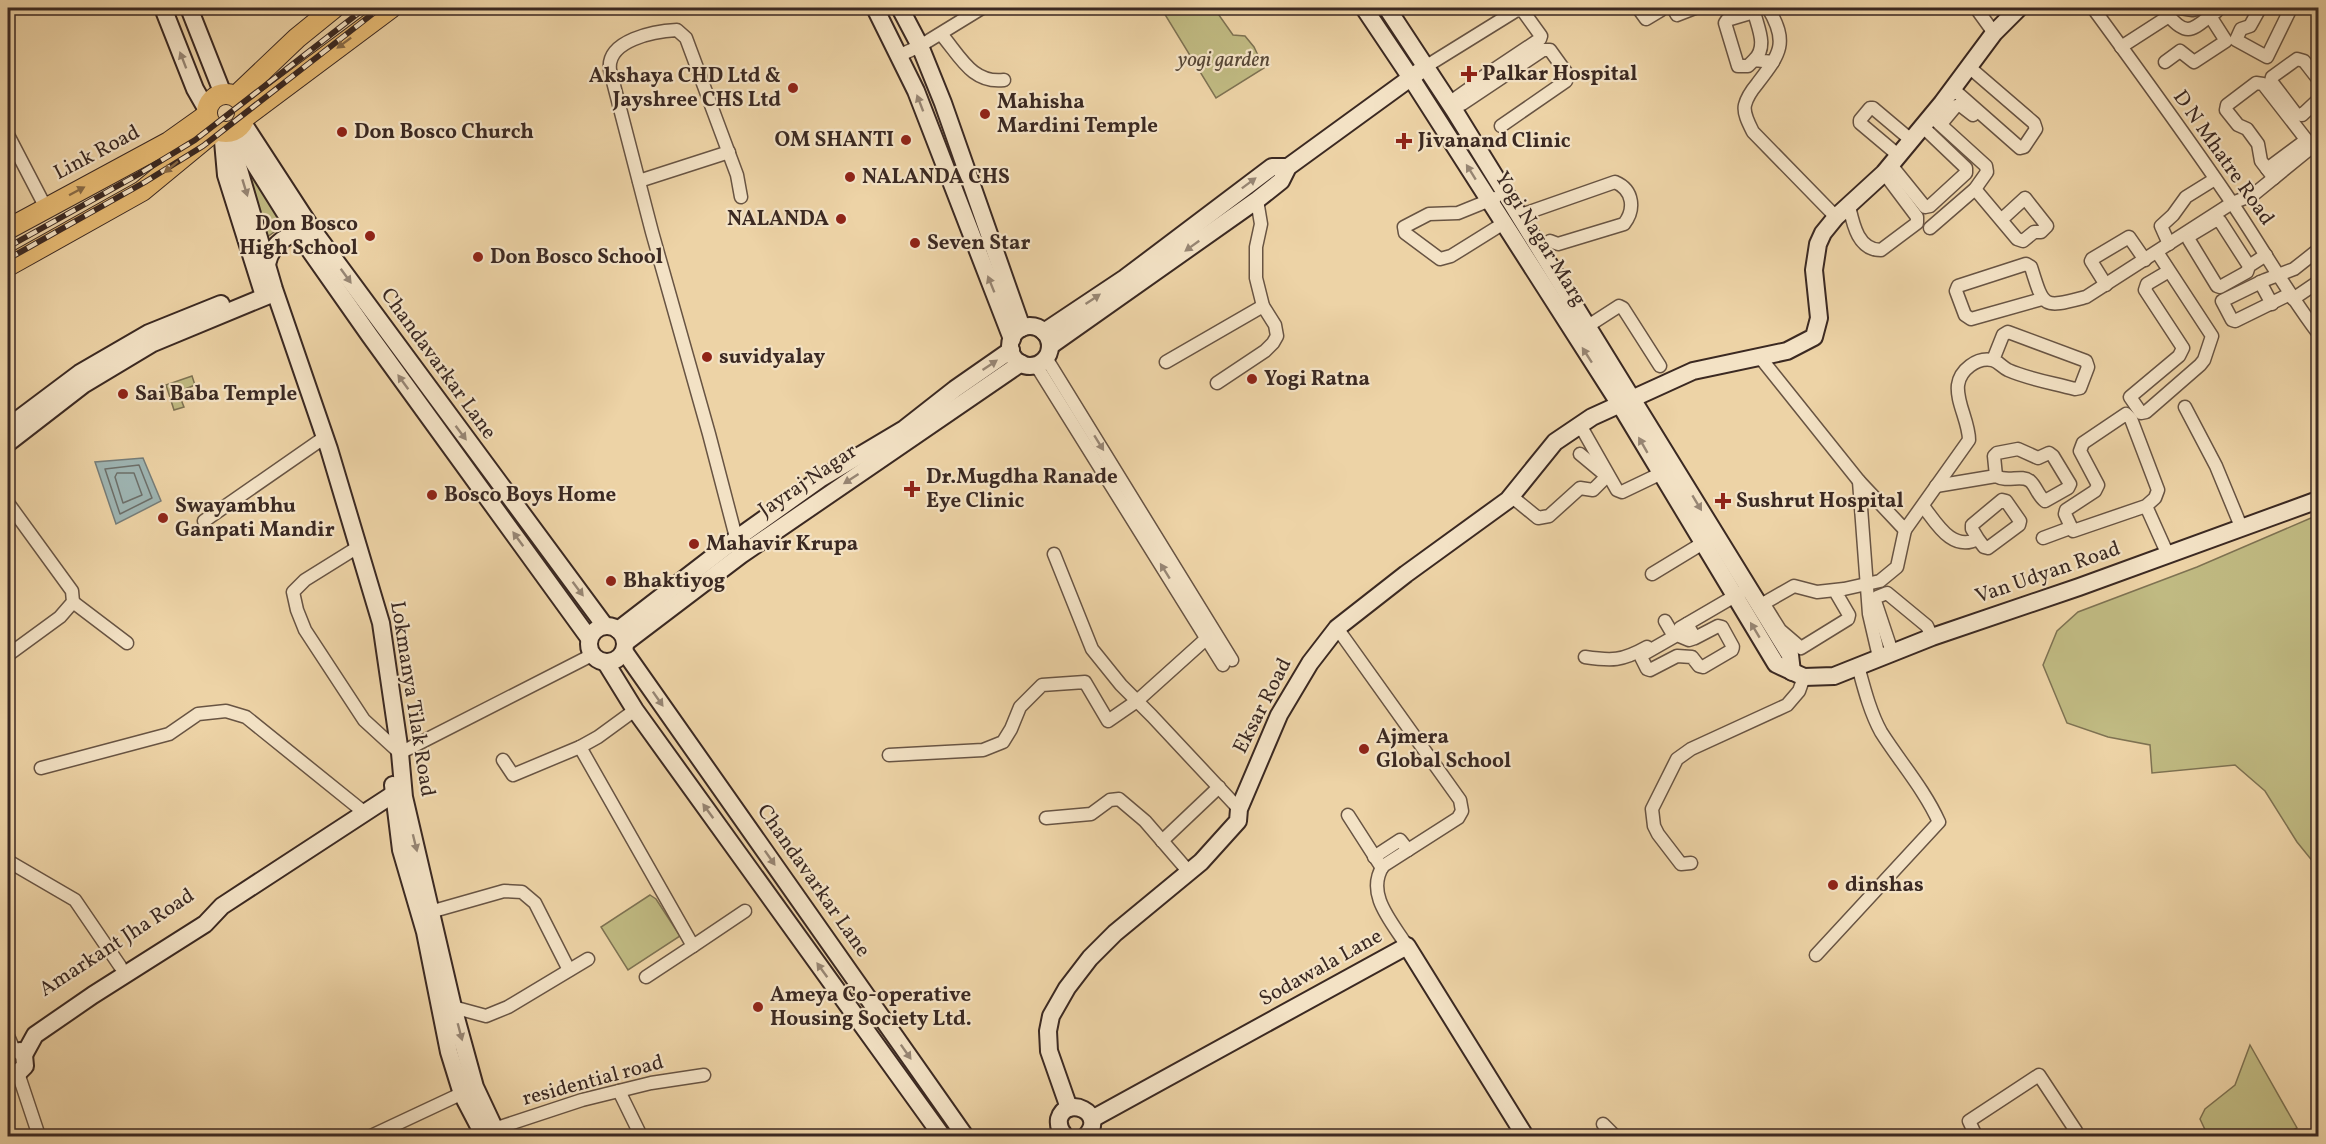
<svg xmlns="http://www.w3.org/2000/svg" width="2326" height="1144" font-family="Vollkorn,serif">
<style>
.green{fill:#c0ba82;stroke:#7e7252;stroke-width:1.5}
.water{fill:#9eb5b3;stroke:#767d79;stroke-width:1.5}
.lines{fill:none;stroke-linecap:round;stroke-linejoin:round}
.shore{stroke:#6c6f6a;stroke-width:1.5}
.street-casing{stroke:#685443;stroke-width:15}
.secondary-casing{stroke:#3b2922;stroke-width:20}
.primary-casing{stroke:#3b2922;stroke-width:22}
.street{stroke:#f3e2c5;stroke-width:12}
.secondary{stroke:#f3e2c5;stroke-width:16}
.primary{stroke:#e6ba73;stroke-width:20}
.rail-casing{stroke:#3b2922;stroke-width:6}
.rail{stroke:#f3e2c5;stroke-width:4;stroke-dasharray:11;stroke-linecap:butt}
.oneway{fill:#886a46}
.oneway2{fill:#978674}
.poi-dot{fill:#8f2418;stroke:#f3e2c5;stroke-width:2}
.labels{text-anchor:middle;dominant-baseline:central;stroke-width:4.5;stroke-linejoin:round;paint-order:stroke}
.park-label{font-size:21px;font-style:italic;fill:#564635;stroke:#f3e2c5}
.poi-label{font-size:21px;font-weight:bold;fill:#3b2922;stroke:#f3e2c5;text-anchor:start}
.street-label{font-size:21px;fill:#3b2922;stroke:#f3e2c5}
</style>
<rect width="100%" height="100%" fill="#edd3a6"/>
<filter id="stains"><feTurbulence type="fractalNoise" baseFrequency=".00333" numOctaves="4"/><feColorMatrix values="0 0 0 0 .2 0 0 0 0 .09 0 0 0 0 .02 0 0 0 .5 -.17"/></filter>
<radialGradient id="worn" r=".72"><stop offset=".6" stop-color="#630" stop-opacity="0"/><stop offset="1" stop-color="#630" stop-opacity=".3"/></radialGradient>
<!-- green -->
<g class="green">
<path d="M1161,8H1214L1233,35L1245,36L1254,47L1264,68L1216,98Z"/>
<path d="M243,163L284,225L267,237Z"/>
<path d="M192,376L195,385L178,392L184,407L174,410L166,385Z"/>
<path d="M2318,515V868L2297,842L2265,791L2235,765L2152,773L2150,745L2108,737L2067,723L2043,665L2057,631L2078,612L2197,567Z"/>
<path d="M650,895L656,899L680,936L628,970L601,927Z"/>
<path d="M2250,1045L2297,1128L2282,1136H2208L2200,1119L2205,1109L2235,1085Z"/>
</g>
<!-- water -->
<path class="water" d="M143,458L161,501L116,524L95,462Z"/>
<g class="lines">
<!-- shore -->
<g class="shore">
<path d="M139,465L152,498L120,514L105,469Z"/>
<path d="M117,473H134L142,495L123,503L115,477Z"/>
</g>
<!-- street casing -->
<g class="street-casing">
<g id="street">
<path d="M1638,8L1646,19L1661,10L1662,8"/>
<path d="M1673,8L1677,15L1695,8"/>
<path d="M1768,8C1789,43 1780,54 1757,84C1752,90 1747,97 1745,105C1743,113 1749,124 1753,132L1836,217"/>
<path d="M1976,8L1994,33"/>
<path d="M2093,8C2139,71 2186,135 2230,200C2260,244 2286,291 2318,333"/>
<path d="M2180,8L2193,10L2202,8"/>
<path d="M2260,8L2250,26L2241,29L2236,40L2267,57L2291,8"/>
<path d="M2168,15C2189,40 2194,27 2217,11L2218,8"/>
<path d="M941,34C960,56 972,84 1004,80"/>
<path d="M2121,47L2166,18L2170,8"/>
<path d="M898,56L920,46L982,8"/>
<path d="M1754,60C1768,47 1758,28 1754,12L1727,20L1725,23L1738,66H1748L1754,60L1773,62"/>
<path d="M2165,62L2180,51L2194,62L2226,41L2210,16"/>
<path d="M1425,67L1517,10L1523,11L1541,36L1540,39L1480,79L1476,84L1449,103"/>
<path d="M2318,79L2304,61L2297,59L2272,77L2271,81L2296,114L2302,115L2318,100"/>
<path d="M1953,89L2020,148L2024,147L2036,129L2034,123L1969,67"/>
<path d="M1462,104L1543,50H1550L1568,75L1566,81L1501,126"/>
<path d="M1941,124L1956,106L1960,105L1973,115"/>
<path d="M8,135L46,208"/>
<path d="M1898,155L1860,123V120L1870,108H1873L1911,140"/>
<path d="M1891,165L1925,207L1930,206L1966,173V168L1922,126"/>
<path d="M2267,169L2306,140"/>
<path d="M2274,178L2261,161L2258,144L2247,129L2238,125L2226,110L2227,105L2256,83L2263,84L2312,147"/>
<path d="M639,181L729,152"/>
<path d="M1975,189L2017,239L2023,241L2034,232H2041L2047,226L2025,198L2001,220"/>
<path d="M1495,198L1458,213L1429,214L1404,227L1405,233L1440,259L1451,256L1504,223"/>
<path d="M1849,206C1853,224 1858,250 1881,250L1917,223V217L1884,173"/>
<path d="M1518,216L1615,182C1634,190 1635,210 1624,224L1558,244L1550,241"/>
<path d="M1930,228L1975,189L1987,172L1986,166L1931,116"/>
<path d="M2169,244L2161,226L2173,215L2186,197L2215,179"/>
<path d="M2157,252L2212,336L2204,360L2200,365L2146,412L2141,413L2130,397L2179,356L2183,348L2145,290L2147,284L2169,271"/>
<path d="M2249,266L2220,221H2214L2189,236V240L2217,286L2220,287L2247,272L2249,266L2266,255"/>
<path d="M2260,282L2272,304"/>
<path d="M2106,285L2091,261L2092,259L2129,237L2145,260"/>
<path d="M2290,294L2235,321L2232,320L2222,301L2265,280L2294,269L2318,250"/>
<path d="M2042,299L1971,319L1965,315L1956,291L1958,286L2026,264L2031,267C2044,309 2043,308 2086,297L2232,203L2253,195L2318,142"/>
<path d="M2293,299L2318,282"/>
<path d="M1588,326L1619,306L1623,308L1660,366"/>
<path d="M1759,356L1859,481L1905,530L1969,440C1969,422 1956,402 1958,385C1960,370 1977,357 1992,360C1998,361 2002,367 2008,370C2028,379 2053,383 2075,389L2080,388L2088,367L2086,361L2008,332L2003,335L1993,360"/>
<path d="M1046,358L1232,660"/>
<path d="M1166,362L1263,306"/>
<path d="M1036,365L1223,665"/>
<path d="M1217,383L1265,351L1273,343L1277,336L1275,325L1263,306L1256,278V247L1261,224L1257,200"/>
<path d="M2185,407L2216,466L2242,529"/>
<path d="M1580,425L1617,490L1622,492L1668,470"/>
<path d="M1859,481L1869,614L1879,657"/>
<path d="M1936,486L1996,476C2008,483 2021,474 2030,481C2036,486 2038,496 2045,501L2068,488L2070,484L2053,456L2049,453L2038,458L2018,449L1997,453L1994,456L1996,476"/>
<path d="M1511,496L1538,518L1549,516L1580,488L1593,490L1605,478L1604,474L1580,454"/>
<path d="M8,503L72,591L73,602L60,617L8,655"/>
<path d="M1923,506C1937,524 1952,552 1978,539L1984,547L1988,548L2019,525L2020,521L2006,501L2002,500L1972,525V529L1978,539"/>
<path d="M2146,506L2073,531L2065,514L2066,510L2095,491L2098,485L2080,451L2083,443L2126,414L2131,419L2158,490L2155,498L2146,506L2168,555"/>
<path d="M204,521L325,437"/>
<path d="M2043,538L2070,528"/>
<path d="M738,545L709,434L652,232L610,70C606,40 655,31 677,30L686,38L737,175L741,197"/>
<path d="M358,547L305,580L293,592L297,610L305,630L364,720L400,753L592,655"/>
<path d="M1054,554L1092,649L1121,685L1152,716L1239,809"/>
<path d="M1652,574L1703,543"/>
<path d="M1835,591L1849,615L1848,619L1801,648L1780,630L1765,606L1766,602L1794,586L1817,592L1844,589L1880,581L1897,567L1905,530"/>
<path d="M73,602L127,643"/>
<path d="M1665,621L1672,633"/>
<path d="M1687,624L1695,638L1718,626L1722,627L1733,647L1732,650L1703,667L1699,666L1692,657L1677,656L1650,670L1647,669L1641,657L1642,655L1677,635L1689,640L1695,638"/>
<path d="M1337,628L1460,800L1462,811L1458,818L1383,866C1365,894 1392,922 1407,946"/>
<path d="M1680,628L1740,593"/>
<path d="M1890,646L1875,601L1877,597L1887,593L1927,626L1932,637"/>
<path d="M1585,657C1612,661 1622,661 1647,647"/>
<path d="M580,747L693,946L646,977"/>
<path d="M889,755L983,750L1003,742L1011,729L1020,707L1042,685L1085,682L1108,721L1137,701L1207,638"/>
<path d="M503,760L513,775L580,747L598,737L635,710"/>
<path d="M41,768L169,734L198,714L226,711L246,717L365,813"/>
<path d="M1348,815L1382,868"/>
<path d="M1046,818L1091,814L1110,800L1119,799L1145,821L1189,872"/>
<path d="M1162,841L1219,787"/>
<path d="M1374,857L1400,840L1408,850"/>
<path d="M8,861L75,900L120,966"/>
<path d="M1691,863L1681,864L1658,834L1654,826L1652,809L1677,759L1691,749L1787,705L1799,691L1804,677"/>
<path d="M430,912L504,891L522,892L535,903L569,970"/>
<path d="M693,946L745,911"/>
<path d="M1816,955L1939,822C1924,789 1900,762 1881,732C1870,712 1864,688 1858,666"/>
<path d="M453,1007L486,1016L508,1007L588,959"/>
<path d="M8,1036L14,1050"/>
<path d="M18,1073L39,1136"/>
<path d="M619,1091L641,1136"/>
<path d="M1603,1124L1615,1136"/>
<path d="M494,1129L582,1100L651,1083L704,1075"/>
<path d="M371,1136L467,1091"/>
<path d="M1976,1136L1969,1121L2039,1075L2076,1131L2075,1136"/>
</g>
</g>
<!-- secondary casing -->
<g class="secondary-casing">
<g id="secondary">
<path d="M163,8L195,89L207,110"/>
<path d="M189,8L223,94"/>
<path d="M875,8L916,91L1012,339"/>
<path d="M900,8L920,46L943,103L1022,328"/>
<path d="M1364,8L1411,78L1619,403L1776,664L1804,677L1834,676L1932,637L2079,587L2318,500"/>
<path d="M1387,8L1454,110L1790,655L1792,672"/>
<path d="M243,123L312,229L605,626"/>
<path d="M234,131L297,232L370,336L589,638"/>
<path d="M228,132L274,289L329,449L381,623L400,753L404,797L453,1007L475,1087L498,1136"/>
<path d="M223,141L226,175L264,296"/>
<path d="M267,264C272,242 288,234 308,230"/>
<circle cx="1030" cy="346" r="20"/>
<path d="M1044,332L1125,278L1272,167H1288"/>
<path d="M1050,346L1257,200L1281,181L1288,167L1420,71"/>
<path d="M8,427L80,373L149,333L221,304"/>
<path d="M8,443L83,385L153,343L274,293"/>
<circle cx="607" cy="644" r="18"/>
<path d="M618,630L736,539L820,479L904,429L955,389L1011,350"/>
<path d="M625,643L741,555L1021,363"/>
<path d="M624,651L965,1136"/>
<path d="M606,663L635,710L942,1136"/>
<path d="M393,785L401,850L425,932L449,1052L462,1094L484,1136"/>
<path d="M24,1055L35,1035L93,995L205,924L222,906L392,795L402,797"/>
<path d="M8,1071L18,1073L25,1066L24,1055L20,1051"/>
<path d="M1069,1108L1049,1051L1048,1031L1051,1016L1067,988L1090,958L1115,933L1201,862L1238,821L1239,809L1279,715L1310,663L1337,628L1406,574L1508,500L1555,442L1592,417L1693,371L1787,351L1814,337L1819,318L1814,270L1818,244L1823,233L1836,217L1884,173L1942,103L1994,33L2019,8"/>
<path d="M1092,1119L1407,946L1525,1136"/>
<path d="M1065,1136C1060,1131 1058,1126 1059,1119C1066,1094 1108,1113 1086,1136"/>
</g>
</g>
<!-- primary casing -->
<g class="primary-casing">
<g id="primary">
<circle cx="226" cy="113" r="19"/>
<path d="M236,96L297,38L334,8"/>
<path d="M245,117L391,8"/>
<path d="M8,229L169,142L207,115"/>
<path d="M8,266L142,191L216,130"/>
</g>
</g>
<!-- street -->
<use href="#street" class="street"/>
<!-- secondary -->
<use href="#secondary" class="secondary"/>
<!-- primary -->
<use href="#primary" class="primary"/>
<!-- rail casing -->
<g class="rail-casing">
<g id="rail">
<path d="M8,247L139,174L195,140L365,8"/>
<path d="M8,259L145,182L203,146L380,8"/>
</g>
</g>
<!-- rail -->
<use href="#rail" class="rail"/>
</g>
<!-- one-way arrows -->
<defs><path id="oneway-solid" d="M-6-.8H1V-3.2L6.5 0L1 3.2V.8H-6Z" transform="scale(1.5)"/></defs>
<g class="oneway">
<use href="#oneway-solid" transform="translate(344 43) rotate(143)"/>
<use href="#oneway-solid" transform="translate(171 167) rotate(141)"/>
<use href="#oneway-solid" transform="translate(77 191) rotate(-28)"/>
</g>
<g class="oneway2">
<use href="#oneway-solid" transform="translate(183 60) rotate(-111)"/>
<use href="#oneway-solid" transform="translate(920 103) rotate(-111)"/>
<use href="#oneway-solid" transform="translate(1471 172) rotate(-122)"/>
<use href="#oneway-solid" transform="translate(1249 183) rotate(-37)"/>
<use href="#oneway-solid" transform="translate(245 188) rotate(73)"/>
<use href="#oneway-solid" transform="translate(1192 246) rotate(144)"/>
<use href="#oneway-solid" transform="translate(346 276) rotate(54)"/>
<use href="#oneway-solid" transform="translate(991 284) rotate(-112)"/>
<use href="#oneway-solid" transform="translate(1093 299) rotate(-34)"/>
<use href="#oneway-solid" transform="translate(1587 355) rotate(-123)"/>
<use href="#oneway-solid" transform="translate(990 365) rotate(-34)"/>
<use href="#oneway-solid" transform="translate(403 382) rotate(-126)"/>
<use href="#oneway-solid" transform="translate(461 433) rotate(53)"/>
<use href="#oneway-solid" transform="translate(1099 443) rotate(58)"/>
<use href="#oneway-solid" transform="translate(1643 445) rotate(-120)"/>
<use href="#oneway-solid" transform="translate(851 479) rotate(147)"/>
<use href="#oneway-solid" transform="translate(1697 503) rotate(59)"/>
<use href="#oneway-solid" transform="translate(518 539) rotate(-126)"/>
<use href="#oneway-solid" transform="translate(1165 571) rotate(-122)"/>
<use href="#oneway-solid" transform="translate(578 589) rotate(53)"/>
<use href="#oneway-solid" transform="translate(1755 630) rotate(-121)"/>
<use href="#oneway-solid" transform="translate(658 699) rotate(55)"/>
<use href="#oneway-solid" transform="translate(708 811) rotate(-126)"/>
<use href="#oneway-solid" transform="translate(415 843) rotate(76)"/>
<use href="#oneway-solid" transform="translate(770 858) rotate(55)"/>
<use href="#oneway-solid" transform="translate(822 970) rotate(-126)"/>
<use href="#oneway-solid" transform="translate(460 1032) rotate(75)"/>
<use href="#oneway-solid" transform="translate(906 1052) rotate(55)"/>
</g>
<!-- markers -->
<g class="poi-dot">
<path d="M1466 65h6v6h6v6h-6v6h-6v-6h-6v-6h6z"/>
<circle cx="793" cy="88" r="6"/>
<circle cx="985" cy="114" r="6"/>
<circle cx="342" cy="132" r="6"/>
<circle cx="906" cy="140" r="6"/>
<path d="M1401 132h6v6h6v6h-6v6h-6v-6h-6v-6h6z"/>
<circle cx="850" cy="177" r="6"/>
<circle cx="841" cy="219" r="6"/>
<circle cx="370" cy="236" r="6"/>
<circle cx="915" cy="243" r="6"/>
<circle cx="478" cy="257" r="6"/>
<circle cx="707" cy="357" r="6"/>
<circle cx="1252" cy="379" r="6"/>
<circle cx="123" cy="394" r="6"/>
<path d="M909 480h6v6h6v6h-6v6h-6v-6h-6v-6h6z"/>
<circle cx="432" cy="495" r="6"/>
<path d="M1720 492h6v6h6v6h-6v6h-6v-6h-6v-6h6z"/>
<circle cx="163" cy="518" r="6"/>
<circle cx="694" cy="544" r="6"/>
<circle cx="611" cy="581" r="6"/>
<circle cx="1364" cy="749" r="6"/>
<circle cx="1833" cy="885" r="6"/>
<circle cx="758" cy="1007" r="6"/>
</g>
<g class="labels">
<!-- park labels -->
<g class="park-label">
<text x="1224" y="60">yogi garden</text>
</g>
<!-- poi labels -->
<g class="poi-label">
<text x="1482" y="74">Palkar Hospital</text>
<text x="781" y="76" text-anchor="end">Akshaya CHD Ltd &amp;<tspan x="781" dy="24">Jayshree CHS Ltd</tspan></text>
<text x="997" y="102">Mahisha<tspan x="997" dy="24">Mardini Temple</tspan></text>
<text x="354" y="132">Don Bosco Church</text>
<text x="894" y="140" text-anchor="end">OM SHANTI</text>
<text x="1418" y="141">Jivanand Clinic</text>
<text x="862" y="177">NALANDA CHS</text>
<text x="829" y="219" text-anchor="end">NALANDA</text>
<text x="358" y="224" text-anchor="end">Don Bosco<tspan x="358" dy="24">High School</tspan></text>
<text x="927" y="243">Seven Star</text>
<text x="490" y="257">Don Bosco School</text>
<text x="719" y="357">suvidyalay</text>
<text x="1264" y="379">Yogi Ratna</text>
<text x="135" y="394">Sai Baba Temple</text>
<text x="926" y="477">Dr.Mugdha Ranade<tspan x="926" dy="24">Eye Clinic</tspan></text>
<text x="444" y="495">Bosco Boys Home</text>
<text x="1736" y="501">Sushrut Hospital</text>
<text x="175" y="506">Swayambhu<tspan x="175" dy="24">Ganpati Mandir</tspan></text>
<text x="706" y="544">Mahavir Krupa</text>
<text x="623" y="581">Bhaktiyog</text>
<text x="1376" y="737">Ajmera<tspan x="1376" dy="24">Global School</tspan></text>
<text x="1845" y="885">dinshas</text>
<text x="770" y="995">Ameya Co-operative<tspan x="770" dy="24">Housing Society Ltd.</tspan></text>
</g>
<!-- street labels -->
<g class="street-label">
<text transform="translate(97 153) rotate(-28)">Link Road</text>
<text transform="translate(2223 158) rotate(55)">D N Mhatre Road</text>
<text transform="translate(1540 239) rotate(58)">Yogi Nagar Marg</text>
<text transform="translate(438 364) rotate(54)">Chandavarkar Lane</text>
<text transform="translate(808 481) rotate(-34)">Jayraj Nagar</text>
<text transform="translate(2048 573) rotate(-19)">Van Udyan Road</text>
<text transform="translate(412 699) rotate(81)">Lokmanya Tilak Road</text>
<text transform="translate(1263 706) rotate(-63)">Eksar Road</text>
<text transform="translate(813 881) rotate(55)">Chandavarkar Lane</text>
<text transform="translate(117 943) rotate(-33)">Amarkant Jha Road</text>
<text transform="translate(1321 968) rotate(-29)">Sodawala Lane</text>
<text transform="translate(593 1081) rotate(-15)">residential road</text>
</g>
</g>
<!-- margin -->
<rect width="2326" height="1144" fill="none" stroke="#edd3a6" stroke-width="30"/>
<rect x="9" y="9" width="2308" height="1126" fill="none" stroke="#3b2922" stroke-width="3"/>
<rect x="15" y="15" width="2296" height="1114" fill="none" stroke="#3b2922" stroke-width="1.5"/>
<rect width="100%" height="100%" filter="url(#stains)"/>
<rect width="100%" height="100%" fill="url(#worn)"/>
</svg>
